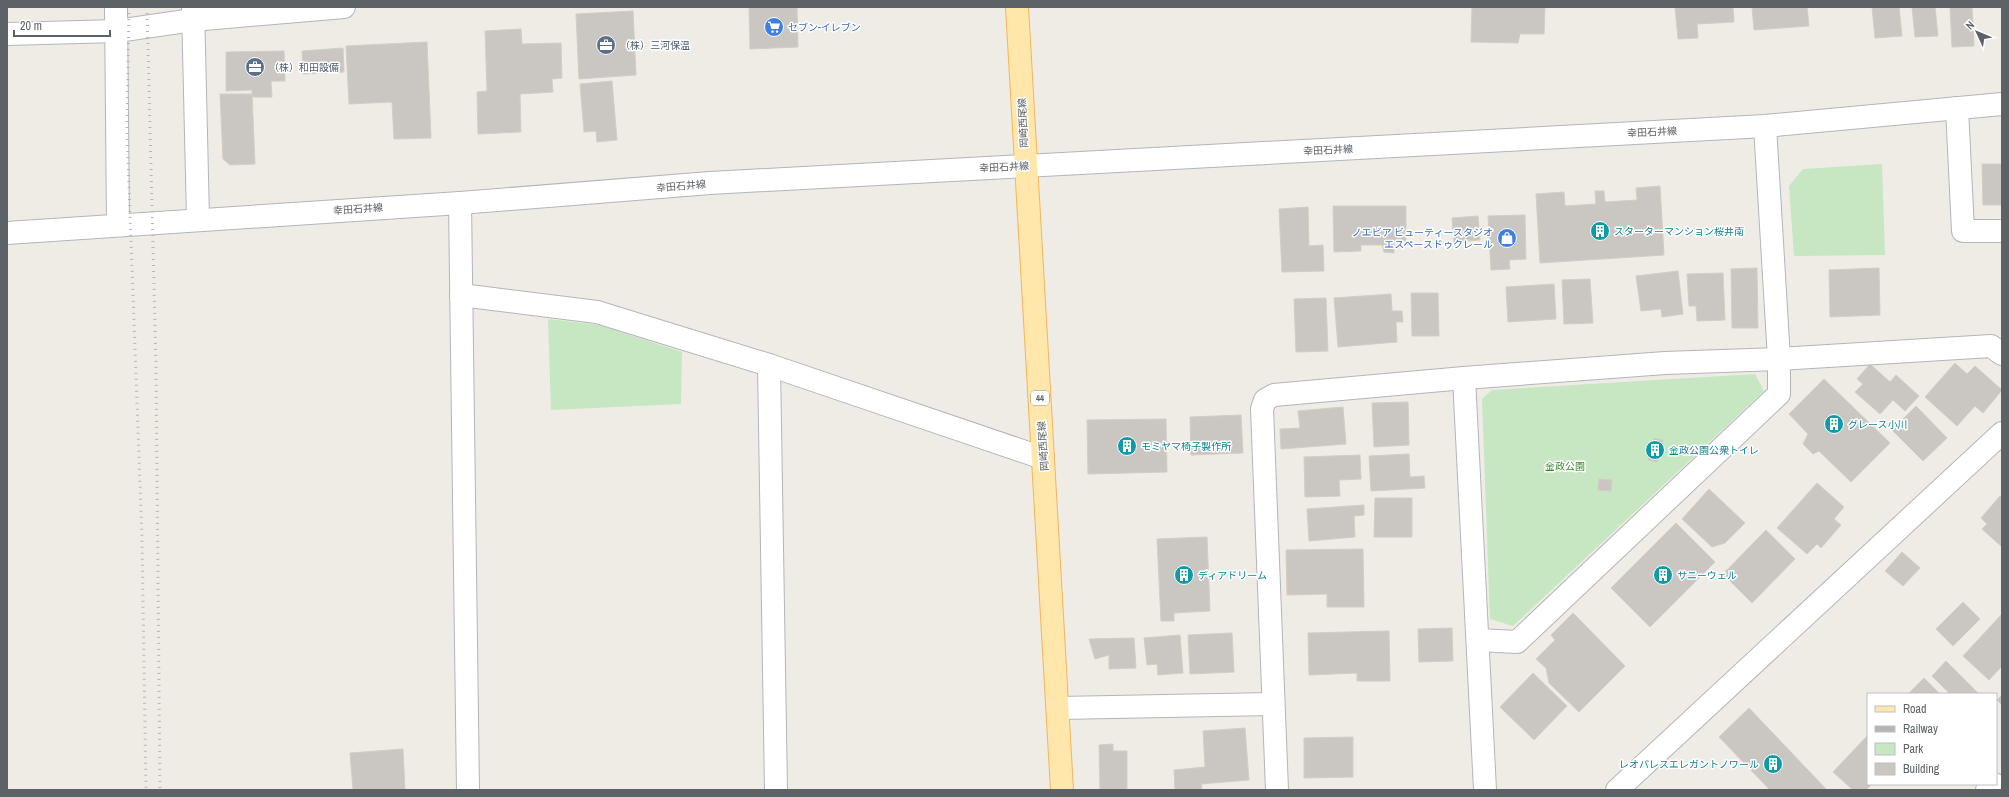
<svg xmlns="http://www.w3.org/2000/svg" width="2009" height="797" font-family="'Archivo Narrow','Noto Sans JP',sans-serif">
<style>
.green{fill:#c6e7c1}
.building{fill:#cac7c2;stroke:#d4cdc3}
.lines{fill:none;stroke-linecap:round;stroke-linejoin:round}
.minor-casing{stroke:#b2b6ba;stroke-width:24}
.tertiary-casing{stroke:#b2b6ba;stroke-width:24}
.secondary-casing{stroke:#b1b6ba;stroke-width:24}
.primary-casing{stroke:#f5b559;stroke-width:24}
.minor{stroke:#fff;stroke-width:22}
.tertiary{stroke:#fff;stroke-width:22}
.secondary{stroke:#fff;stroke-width:22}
.primary{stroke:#ffe6aa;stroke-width:22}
.rail{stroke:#b4b5b6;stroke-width:3;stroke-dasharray:1 5;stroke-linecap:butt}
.labels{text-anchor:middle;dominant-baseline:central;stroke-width:3;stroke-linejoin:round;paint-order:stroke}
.shield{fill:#fff;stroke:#8e9194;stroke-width:1}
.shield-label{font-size:9px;font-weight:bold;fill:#5d6266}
.shop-label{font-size:10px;fill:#366cbe;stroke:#fff;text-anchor:start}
.service-label{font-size:10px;fill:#4e5e75;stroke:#fff;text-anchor:start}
.street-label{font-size:10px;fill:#5d6266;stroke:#fff}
.culture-label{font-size:10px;fill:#0d838f;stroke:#fff;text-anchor:start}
.park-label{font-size:10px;fill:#3a8633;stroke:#fff}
</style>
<rect width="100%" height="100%" fill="#efece5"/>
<!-- green -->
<g class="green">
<path d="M1882,164L1885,255L1794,256L1789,186L1803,169Z"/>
<path d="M548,319L599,325L682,352L681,404L551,410Z"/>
<path d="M1755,374L1764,391L1513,626L1490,619L1482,399L1492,390Z"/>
</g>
<!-- building -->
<g class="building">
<path d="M749,7H797L798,47L750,49Z"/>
<path d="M1472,7H1545L1544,34H1520L1518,43L1471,42Z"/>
<path d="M1675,7H1733L1734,22L1697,24L1698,38L1678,39Z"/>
<path d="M1752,7H1807L1809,26L1754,30Z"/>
<path d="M1872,7H1899L1902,36L1875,38Z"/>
<path d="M1912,7H1935L1938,36L1915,37Z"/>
<path d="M1950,7H1972L1974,46L1952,47Z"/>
<path d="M633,11L636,75L579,79L576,14Z"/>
<path d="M521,29L522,44L561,43L562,78L552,79L553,92L520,94L521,132L478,134L477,92L487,91L485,31Z"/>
<path d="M427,42L431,138L394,139L392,102L349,104L346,46Z"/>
<path d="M343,48L344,72L303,74L302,51Z"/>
<path d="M284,51L285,81H271L272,97H252V90L226,91V52Z"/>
<path d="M612,81L617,140L597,142L596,131L584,132L580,84Z"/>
<path d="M220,94H252L255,164L230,165L223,159Z"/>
<path d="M1982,164H2002V205H1983Z"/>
<path d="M1660,186L1664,255L1540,263L1536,194L1564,192L1565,206L1596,204L1595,191H1604L1605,202L1637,200L1636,188Z"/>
<path d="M1333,206H1406V241H1394V253L1384,252L1382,245H1361V251L1334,252Z"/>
<path d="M1308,207L1309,246L1323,245L1324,271L1282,272L1279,209Z"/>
<path d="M1525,215L1526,259L1509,260L1510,269L1491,270L1488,216Z"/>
<path d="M1478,216L1480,240L1454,242L1452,218Z"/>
<path d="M1757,268L1758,328H1732L1731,269Z"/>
<path d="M1879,268L1880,315L1830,317L1829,270Z"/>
<path d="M1678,271L1683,314L1662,317L1661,309L1641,311L1636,276Z"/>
<path d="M1723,273L1725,320L1697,321L1696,306H1689L1687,274Z"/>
<path d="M1590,279L1593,323L1564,324L1562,280Z"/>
<path d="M1554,284L1556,319L1508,322L1506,287Z"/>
<path d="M1411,293H1438L1439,336H1412Z"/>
<path d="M1391,294L1392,311H1402L1403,322H1396L1397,342L1338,347L1334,298Z"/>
<path d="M1326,298L1328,351L1296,352L1294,299Z"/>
<path d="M1955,363L1967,374L1975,366L2002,390L1983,413L1975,406L1957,426L1925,397Z"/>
<path d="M1870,364L1890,382L1896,375L1919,396L1905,411L1893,400L1880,414L1855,392L1863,384L1857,379Z"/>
<path d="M1824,379L1890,443L1851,482L1819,451L1813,454L1803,444L1808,434L1789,414Z"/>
<path d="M1408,402L1409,445L1374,447L1372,403Z"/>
<path d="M1916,406L1947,438L1923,461L1892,430Z"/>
<path d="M1343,407L1346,444L1281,449L1280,429L1300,428L1298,411Z"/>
<path d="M1241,415L1243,453L1191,455L1190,417Z"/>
<path d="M1166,419L1167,472L1088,474L1087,420Z"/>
<path d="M1654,438L1663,440L1657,462L1648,460Z"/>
<path d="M1409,454L1410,477L1424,476L1425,488L1371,491L1369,456Z"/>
<path d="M1360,455L1361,479L1339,480L1340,496L1305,497L1304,457Z"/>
<path d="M1599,479L1612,480L1611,491L1598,490Z"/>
<path d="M1817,483L1844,507L1834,519L1841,525L1821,548L1817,544L1807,554L1777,528Z"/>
<path d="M1709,489L1745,523L1725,543L1712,547L1682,519Z"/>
<path d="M2000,496L2002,498V547L1982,529L1987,524L1981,518Z"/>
<path d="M1375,498H1412V537H1374Z"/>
<path d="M1364,505V515L1354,516L1355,537L1309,541L1307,509Z"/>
<path d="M1676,523L1715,562L1650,627L1611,588Z"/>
<path d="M1766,530L1795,559L1752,603L1723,574Z"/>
<path d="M1207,537L1210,611L1174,613V621H1161L1157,539Z"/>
<path d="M1363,549L1364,607H1327V594L1287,595L1286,550Z"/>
<path d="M1902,552L1920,568L1903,586L1885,571Z"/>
<path d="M1963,602L1980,619L1953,646L1936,629Z"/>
<path d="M1573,613L1625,666L1579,712L1549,683L1546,668L1536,659L1555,640L1551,635Z"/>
<path d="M2002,614V666L1989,680L1963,656Z"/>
<path d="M1452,628L1453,661L1419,662L1418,629Z"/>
<path d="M1389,631L1390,681H1357V673L1309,675L1308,633Z"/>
<path d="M1232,633L1234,672L1190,674L1188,635Z"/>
<path d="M1180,635L1183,673L1158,675L1157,664L1147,665L1144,638Z"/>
<path d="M1134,638L1136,668L1109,669V655L1095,659L1089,639Z"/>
<path d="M1946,661L1979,694H1950L1932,676Z"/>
<path d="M1533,673L1567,706L1534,740L1500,707Z"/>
<path d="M1924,678L1940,694H1908Z"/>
<path d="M2002,695V705L1997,700Z"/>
<path d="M1749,708L1827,790H1770L1719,737Z"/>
<path d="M1245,728L1249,780L1201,784L1202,790H1175L1174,770L1205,767L1203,731Z"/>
<path d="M1868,735V784H1872L1866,790H1853L1833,772Z"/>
<path d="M1353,737V777L1304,778V738Z"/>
<path d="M1113,744V751H1127V790H1100L1099,745Z"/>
<path d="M403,749L405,790H353L350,753Z"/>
</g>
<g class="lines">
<!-- minor casing -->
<g class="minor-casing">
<g id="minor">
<path d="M116,7L118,225"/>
<path d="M193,7L198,219"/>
<path d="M7,34L117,31L193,20L344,7"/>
<path d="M1957,108L1963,231H2002"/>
<path d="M460,203L468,790"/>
<path d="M461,295L597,312L769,365L1043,458"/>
<path d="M769,365L776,790"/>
<path d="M1464,378L1485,790"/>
<path d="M1478,640L1517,642L1779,394V359L1765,126"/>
<path d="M1059,708L1273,704"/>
<path d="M1277,790L1262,409L1265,400L1274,395L1464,378L1665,363L1779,359L1991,346L2002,354"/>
<path d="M1617,790L2002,433"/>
</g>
</g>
<!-- tertiary casing -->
<g class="tertiary-casing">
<path id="tertiary" d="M1987,790L1994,784"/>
</g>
<!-- secondary casing -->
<g class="secondary-casing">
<path id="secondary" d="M7,233L460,203L710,183L1765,126L2002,104"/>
</g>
<!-- primary casing -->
<g class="primary-casing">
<path id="primary" d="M1017,7L1062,790"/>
</g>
<!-- minor -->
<use href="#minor" class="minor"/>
<!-- tertiary -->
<use href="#tertiary" class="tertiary"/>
<!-- secondary -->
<use href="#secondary" class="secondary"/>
<!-- primary -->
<use href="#primary" class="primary"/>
<!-- rail -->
<g class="rail">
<path d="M129,7L127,131L142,538L146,790"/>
<path d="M147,7L156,365L160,790"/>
</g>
</g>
<!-- icons -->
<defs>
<g id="supermarket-disc" transform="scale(1)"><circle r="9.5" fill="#3f7fe0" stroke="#fff"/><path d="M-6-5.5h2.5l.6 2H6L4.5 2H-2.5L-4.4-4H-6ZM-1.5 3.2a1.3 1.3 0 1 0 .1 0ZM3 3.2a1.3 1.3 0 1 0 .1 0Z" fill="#fff"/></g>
<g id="office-disc" transform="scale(1)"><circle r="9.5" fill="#5c6f8a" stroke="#fff"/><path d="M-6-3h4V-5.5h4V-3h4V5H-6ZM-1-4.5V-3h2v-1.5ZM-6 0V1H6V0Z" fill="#fff"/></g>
<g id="building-disc" transform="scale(1)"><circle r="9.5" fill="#0f9aa8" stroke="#fff"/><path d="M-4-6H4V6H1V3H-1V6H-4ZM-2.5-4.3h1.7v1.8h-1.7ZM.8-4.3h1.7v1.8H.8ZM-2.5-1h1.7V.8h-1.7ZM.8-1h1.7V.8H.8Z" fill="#fff"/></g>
<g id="shop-disc" transform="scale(1)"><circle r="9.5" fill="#3f7fe0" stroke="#fff"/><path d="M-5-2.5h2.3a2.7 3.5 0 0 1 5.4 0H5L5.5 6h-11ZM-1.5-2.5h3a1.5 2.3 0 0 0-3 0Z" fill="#fff"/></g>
</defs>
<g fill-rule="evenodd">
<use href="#supermarket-disc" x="774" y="27"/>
<use href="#office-disc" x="606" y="45"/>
<use href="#office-disc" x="255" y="67"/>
<use href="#building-disc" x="1600" y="231"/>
<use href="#shop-disc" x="1507" y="238"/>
<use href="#building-disc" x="1834" y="424"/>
<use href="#building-disc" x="1127" y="446"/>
<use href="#building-disc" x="1655" y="450"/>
<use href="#building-disc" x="1184" y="575"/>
<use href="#building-disc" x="1663" y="575"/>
<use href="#building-disc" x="1773" y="764"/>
</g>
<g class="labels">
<!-- shield labels -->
<rect class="shield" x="1031" y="391" width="18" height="14" rx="3"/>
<g class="shield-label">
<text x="1040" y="398">44</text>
</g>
<!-- shop labels -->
<g class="shop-label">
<text x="788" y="27">セブン-イレブン</text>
<text x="1493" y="232" text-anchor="end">ノエビア ビューティースタジオ<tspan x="1493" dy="12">エスペースドゥクレール</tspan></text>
</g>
<!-- service labels -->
<g class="service-label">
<text x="620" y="45">（株）三河保温</text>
<text x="269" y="67">（株）和田設備</text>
</g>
<!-- street labels -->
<g class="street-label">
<text transform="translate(1023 123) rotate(-93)">岡崎西尾線</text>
<text transform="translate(1652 132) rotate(-3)">幸田石井線</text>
<text transform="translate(1328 150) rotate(-3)">幸田石井線</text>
<text transform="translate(1004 167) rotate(-3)">幸田石井線</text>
<text transform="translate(681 186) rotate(-5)">幸田石井線</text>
<text transform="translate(358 209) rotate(-4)">幸田石井線</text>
<text transform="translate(1043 446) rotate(-94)">岡崎西尾線</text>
</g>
<!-- culture labels -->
<g class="culture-label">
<text x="1614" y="231">スターターマンション桜井南</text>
<text x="1848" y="424">グレース小川</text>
<text x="1141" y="446">モミヤマ椅子製作所</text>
<text x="1669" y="450">金政公園公衆トイレ</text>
<text x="1198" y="575">ディアドリーム</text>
<text x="1677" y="575">サニーウェル</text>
<text x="1759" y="764" text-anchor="end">レオパレスエレガントノワール</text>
</g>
<!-- park labels -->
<g class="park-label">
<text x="1565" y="466">金政公園</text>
</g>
</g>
<!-- border -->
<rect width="2009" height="797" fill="none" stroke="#5d6266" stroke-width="16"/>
<!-- legend -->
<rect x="1867" y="693" width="130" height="92" fill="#ffffff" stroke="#bec0c2"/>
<rect x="1875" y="706" width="20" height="6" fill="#ffe6aa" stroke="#bec0c2"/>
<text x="1903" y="713" font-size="12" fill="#5d6266">Road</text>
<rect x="1875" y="726" width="20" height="6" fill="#b4b5b6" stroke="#bec0c2"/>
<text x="1903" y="733" font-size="12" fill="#5d6266">Railway</text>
<rect x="1875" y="743" width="20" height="12" fill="#c6e7c1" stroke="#bec0c2"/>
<text x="1903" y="753" font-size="12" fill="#5d6266">Park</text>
<rect x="1875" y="763" width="20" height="12" fill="#cac7c2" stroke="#bec0c2"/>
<text x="1903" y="773" font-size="12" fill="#5d6266">Building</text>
<!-- north arrow -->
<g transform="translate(1977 32) rotate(314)" stroke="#ffffff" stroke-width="3" paint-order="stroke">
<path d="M0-3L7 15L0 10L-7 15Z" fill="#5d6266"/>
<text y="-6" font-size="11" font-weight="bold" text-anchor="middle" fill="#5d6266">N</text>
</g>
<!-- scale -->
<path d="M14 30v6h96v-6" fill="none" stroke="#5d6266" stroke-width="2"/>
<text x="20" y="30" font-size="12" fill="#5d6266" stroke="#ffffff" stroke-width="3" paint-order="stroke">20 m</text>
</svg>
